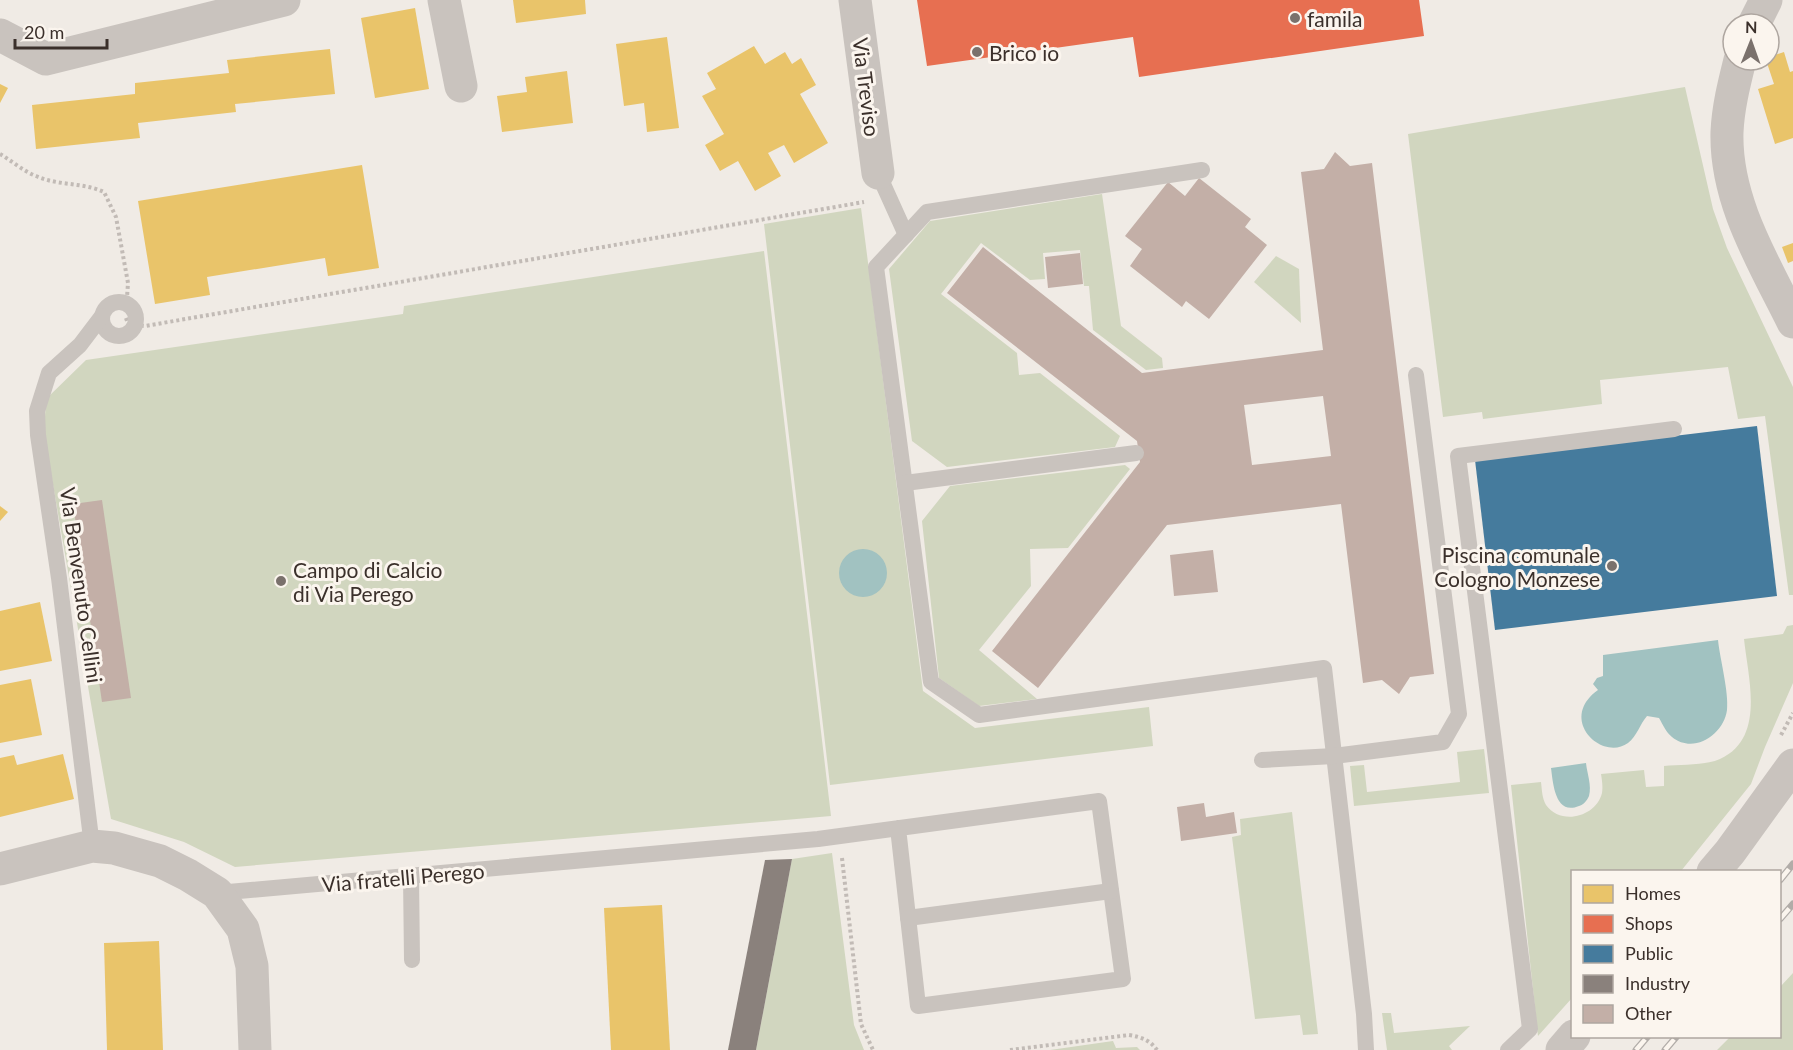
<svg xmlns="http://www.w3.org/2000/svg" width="1793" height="1050" font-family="Lato,sans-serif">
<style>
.green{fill:#d1d6bf}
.water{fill:#a1c2c1}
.homes{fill:#e9c46a}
.shops{fill:#e76f51}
.public{fill:#457b9d}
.industry{fill:#8a817c}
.building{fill:#c3afa7;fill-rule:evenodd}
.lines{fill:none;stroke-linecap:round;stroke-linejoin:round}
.path{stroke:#c2bbb6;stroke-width:4;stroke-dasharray:3 3;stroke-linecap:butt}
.lane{stroke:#c9c3be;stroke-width:16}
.street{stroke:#c9c3be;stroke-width:33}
.rail-casing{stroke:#b1aca8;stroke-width:7}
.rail{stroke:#fbf5ee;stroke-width:4.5;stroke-dasharray:14;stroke-linecap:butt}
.poi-dot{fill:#7a716c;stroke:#fbf5ee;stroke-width:2}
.labels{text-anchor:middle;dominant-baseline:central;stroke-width:6;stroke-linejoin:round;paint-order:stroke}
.poi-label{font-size:21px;fill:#3b302b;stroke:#fbf5ee;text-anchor:start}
.street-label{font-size:21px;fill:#3b302b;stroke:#fbf5ee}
</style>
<rect width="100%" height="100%" fill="#f0ebe5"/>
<!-- green -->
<g class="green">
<path d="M1685,87L1713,209L1727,248L1793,387V595H1789L1765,416L1738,419L1728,367L1600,380L1602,404L1483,419L1482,412L1443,417L1408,134Z"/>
<path d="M1102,194L1121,326L1162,358L1163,368L1146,370L1093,330L1089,286H1084L1080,250L1043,253L1045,279L1030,280L981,243L941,294L1017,353L1019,375L1040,373L1120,436L1115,447L947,467L912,441L889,269L930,221Z"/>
<path d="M861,208L923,691L975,728L1149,707L1153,746L830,785L764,224Z"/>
<path d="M764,251L831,816L235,867L184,842L111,819L44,433L46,399L86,360L403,314L404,306Z"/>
<path d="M1276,256L1299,269L1301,323L1254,282Z"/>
<path d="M1125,465L1130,469L1068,548L1030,549L1031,586L979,650L1037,699L979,706L939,678L922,521L950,486Z"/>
<path d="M1793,625V683L1765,747L1751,784L1681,871L1572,872V998L1538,1036L1511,785L1541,782C1542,790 1542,798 1546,805C1561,826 1596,817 1602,793C1603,787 1602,780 1601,774L1644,770L1646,787L1664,786V766C1681,764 1704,766 1720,759C1766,738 1748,678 1744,639L1783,634L1787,626Z"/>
<path d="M1484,749L1489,793L1354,806L1350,766L1364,765L1367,792L1460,782L1457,752Z"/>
<path d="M1292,812L1318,1034L1303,1035L1300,1015L1255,1019L1232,837L1241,835L1240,819Z"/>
<path d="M832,853L854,1025L864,1050H756L792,859Z"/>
<path d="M1793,973V1050H1717L1730,1037L1780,1036V987Z"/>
<path d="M1382,1013H1391L1394,1033L1470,1026L1449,1046L1452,1050H1387Z"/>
<path d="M1113,1041L1116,1048L1137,1047L1140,1050H1050Z"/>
</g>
<!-- water -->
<g class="water">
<circle cx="863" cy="573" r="24"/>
<path d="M1718,640C1720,659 1729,692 1727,710C1724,734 1694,755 1672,737C1666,732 1663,725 1659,718L1647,716C1640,724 1637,736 1628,743C1602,762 1557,719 1598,690L1593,684L1597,678L1603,676V655Z"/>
<path d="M1586,763C1587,773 1592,786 1589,796C1587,801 1583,805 1579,806C1555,816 1553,783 1551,768Z"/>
</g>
<!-- homes -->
<g class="homes">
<path d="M513,0H585L586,14L516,23Z"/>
<path d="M415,8L429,89L375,98L361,18Z"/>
<path d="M667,37L679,128L647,132L644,103L624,106L616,44Z"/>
<path d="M754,46L765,64L785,52L792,64L801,58L816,85L800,94L828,143L794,163L784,145L768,153L781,176L755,191L738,161L720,171L705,145L724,134L702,96L716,89L707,73Z"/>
<path d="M330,49L335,94L235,104L236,112L138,123L140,138L36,149L32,105L135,94V83L229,73L227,60Z"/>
<path d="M1784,52L1790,72L1793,71V138L1775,144L1758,89L1774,84L1766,60H1769V57Z"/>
<path d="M567,71L573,123L502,132L497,96L527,92L525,77Z"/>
<path d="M0,84L8,88L0,103Z"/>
<path d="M362,165L379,268L328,276L325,258L207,277L210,295L155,304L138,201Z"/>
<path d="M1793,243V261L1788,263L1782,247Z"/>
<path d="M0,506L8,512L0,521Z"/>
<path d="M40,602L52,661L0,671V611Z"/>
<path d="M31,679L42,735L0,743V685Z"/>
<path d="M63,754L74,799L0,817V758L14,755L17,765Z"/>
<path d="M662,905L670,1050H611L604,908Z"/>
<path d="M159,941L163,1050H107L104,943Z"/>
</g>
<!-- shops -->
<path class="shops" d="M917,0H1419L1424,36L1139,77L1133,37L927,66Z"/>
<!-- public -->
<path class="public" d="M1757,426L1777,596L1495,630L1475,460Z"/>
<!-- industry -->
<path class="industry" d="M792,859L756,1050H728L765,860Z"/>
<!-- building -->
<g class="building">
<path d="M1335,152L1350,166L1372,163L1434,674L1410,677L1399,694L1382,680L1363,683L1341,504L1167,525L1038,688L992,651L1140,462L1137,441L947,293L983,247L1142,373L1323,350L1301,172L1324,169ZM1323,396L1331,456L1252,465L1244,405Z"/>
<path d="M1199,178L1251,219L1245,227L1267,245L1209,319L1186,301L1182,307L1130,266L1142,249L1125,236L1168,182L1185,196Z"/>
<path d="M1080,253L1083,284L1048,288L1045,257Z"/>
<path d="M102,500L131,698L102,702L73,504Z"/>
<path d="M1213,550L1218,592L1174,596L1170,555Z"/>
<path d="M1204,803L1206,817L1234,812L1237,833L1181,841L1177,807Z"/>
</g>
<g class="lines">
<!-- path -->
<g class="path">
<path d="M0,154C12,161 23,171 36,176C58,186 82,182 104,192L116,217L128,283L126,311"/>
<path d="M126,318L127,321L134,325L145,326L864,202"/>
<path d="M1781,735L1793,713"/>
<path d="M842,858L861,1024L873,1050"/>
<path d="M1010,1050L1129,1035C1141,1037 1150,1040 1157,1050"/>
</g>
<!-- lane -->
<g class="lane">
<path d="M1202,170L927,212L876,267L931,682L979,715L1324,668L1364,1014L1366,1050"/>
<path d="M878,173L906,235"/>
<circle cx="119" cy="319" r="17"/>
<path d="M905,483L1136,453"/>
<path d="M1262,760L1334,756L1443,742L1459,714L1416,375"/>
<path d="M92,846L59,578L38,435L37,411L49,373L80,345L102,316"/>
<path d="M411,876L412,960"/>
<path d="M217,893L818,839L1099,801L1123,979L918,1006L898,828"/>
<path d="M908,918L1111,891"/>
<path d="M1508,1050L1530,1029L1458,456L1674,429"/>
</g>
<!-- street -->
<g class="street">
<path d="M444,0L461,86"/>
<path d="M855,0L878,173"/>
<path d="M1754,24L1766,0"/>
<path d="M0,35L46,59L284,0"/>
<path d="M1740,60C1734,84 1728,108 1727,132C1725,201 1764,263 1793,322"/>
<path d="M0,869L92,846L114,848L160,861L188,875L217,893L243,929L252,966L255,1050"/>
<path d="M1713,872L1730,852L1793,765"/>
<path d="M1562,1050L1574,1036"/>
</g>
<!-- rail casing -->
<g class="rail-casing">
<g id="rail">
<path d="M1780,880L1793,864"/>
<path d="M1780,919L1793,904"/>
<path d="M1636,1050L1648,1036"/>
<path d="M1665,1050L1677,1036"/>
</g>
</g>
<!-- rail -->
<use href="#rail" class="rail"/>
</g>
<!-- markers -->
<g class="poi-dot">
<circle cx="1295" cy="18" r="6"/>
<circle cx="977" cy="52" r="6"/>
<circle cx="1612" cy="566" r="6"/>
<circle cx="281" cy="581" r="6"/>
</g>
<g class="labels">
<!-- poi labels -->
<g class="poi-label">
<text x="1307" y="18">famila</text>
<text x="989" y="52">Brico io</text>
<text x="1600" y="554" text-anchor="end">Piscina comunale<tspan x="1600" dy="24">Cologno Monzese</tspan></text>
<text x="293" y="569">Campo di Calcio<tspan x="293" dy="24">di Via Perego</tspan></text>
</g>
<!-- street labels -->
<g class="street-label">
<text transform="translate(867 87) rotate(83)">Via Treviso</text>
<text transform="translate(82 585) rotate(82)">Via Benvenuto Cellini</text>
<text transform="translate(403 877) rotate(-5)">Via fratelli Perego</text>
</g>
</g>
<!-- legend -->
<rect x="1571" y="870" width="210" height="168" fill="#fbf5ee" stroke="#aea6a0" stroke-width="1.5"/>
<rect x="1583" y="885" width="30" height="18" fill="#e9c46a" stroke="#aea6a0" stroke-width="1.5"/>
<text x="1625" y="900" font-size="18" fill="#3b302b">Homes</text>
<rect x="1583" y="915" width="30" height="18" fill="#e76f51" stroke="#aea6a0" stroke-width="1.5"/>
<text x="1625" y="930" font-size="18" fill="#3b302b">Shops</text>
<rect x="1583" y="945" width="30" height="18" fill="#457b9d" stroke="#aea6a0" stroke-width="1.5"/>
<text x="1625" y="960" font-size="18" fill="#3b302b">Public</text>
<rect x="1583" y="975" width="30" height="18" fill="#8a817c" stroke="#aea6a0" stroke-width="1.5"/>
<text x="1625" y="990" font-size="18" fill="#3b302b">Industry</text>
<rect x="1583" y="1005" width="30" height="18" fill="#c3afa7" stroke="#aea6a0" stroke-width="1.5"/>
<text x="1625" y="1020" font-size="18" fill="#3b302b">Other</text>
<!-- north arrow -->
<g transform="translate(1751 42) rotate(1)"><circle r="28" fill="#fbf5ee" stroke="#aea6a0" stroke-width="1.5"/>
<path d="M0-4.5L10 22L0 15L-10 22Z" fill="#7a716c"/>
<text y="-9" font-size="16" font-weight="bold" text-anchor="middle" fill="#3b302b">N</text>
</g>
<!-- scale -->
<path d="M15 39v9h92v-9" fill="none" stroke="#3b302b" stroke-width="3"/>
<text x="24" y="39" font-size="18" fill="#3b302b" stroke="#fbf5ee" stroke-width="4.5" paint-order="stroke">20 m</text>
</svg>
